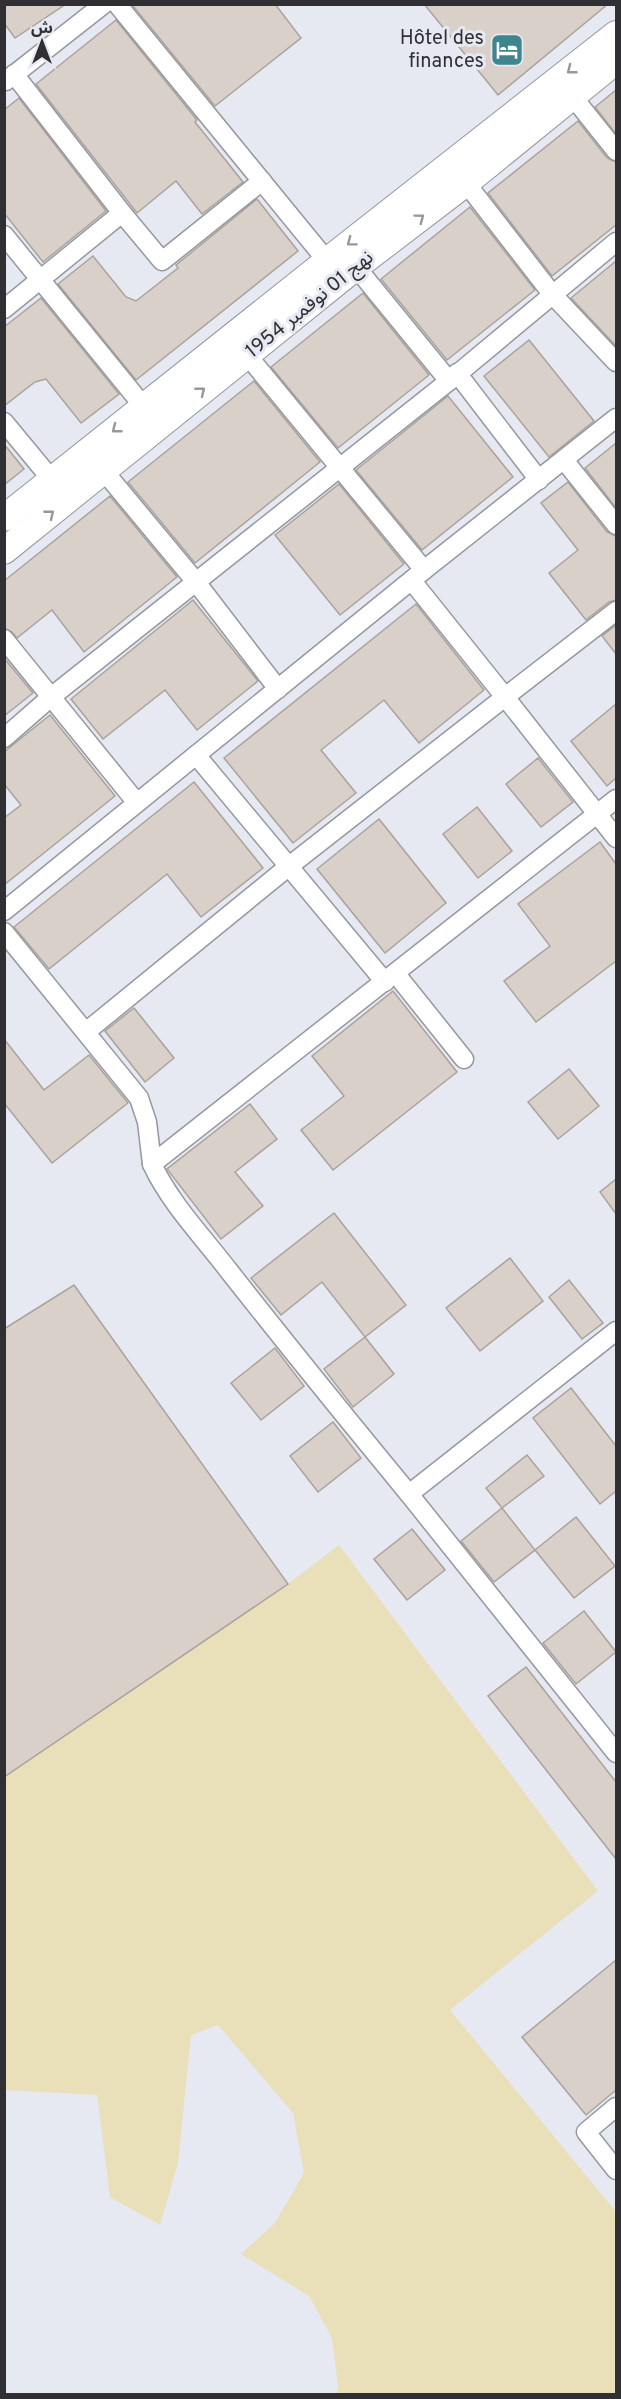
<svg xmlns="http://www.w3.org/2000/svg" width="621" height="2399" font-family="Overpass,'Noto Sans Arabic',sans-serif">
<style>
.sand{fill:#e9e0ba}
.building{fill:#d8d0c9;stroke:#aaa39c;stroke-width:1.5}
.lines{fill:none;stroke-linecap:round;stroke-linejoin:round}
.street-casing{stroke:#9698a0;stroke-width:21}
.secondary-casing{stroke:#9698a0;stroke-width:28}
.street{stroke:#fff;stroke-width:18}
.secondary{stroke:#fff;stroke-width:26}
.oneway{stroke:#98989a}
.labels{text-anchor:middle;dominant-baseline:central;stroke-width:6;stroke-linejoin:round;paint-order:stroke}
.poi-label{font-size:20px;fill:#303034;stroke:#e6e8f2;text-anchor:end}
.street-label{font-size:20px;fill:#303034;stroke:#e6e8f2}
</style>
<rect width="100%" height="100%" fill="#e6e8f2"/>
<!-- sand -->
<path class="sand" d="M339,1545L598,1891L450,2010L616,2212V2394H337L338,2387L332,2338L309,2296L241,2254L275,2223L304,2173L293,2113L218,2025L191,2035L178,2163L160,2225L110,2197L97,2095L5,2090V1777L288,1584Z"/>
<!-- building -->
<g class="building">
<path d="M4,4H66L15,38L4,23Z"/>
<path d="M136,4H275L301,38L215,106L133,6Z"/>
<path d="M424,4H608L498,95Z"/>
<path d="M116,20L197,120L195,122L243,182L202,214L176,181L137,213L36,84Z"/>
<path d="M616,90V134L595,107Z"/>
<path d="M19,98L106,211L43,262L4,213V110Z"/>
<path d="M578,121L607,158L616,162V225L552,276L488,193Z"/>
<path d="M257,199L298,251L136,380L58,284L93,256L126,297L136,301L178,268L176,265Z"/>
<path d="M470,207L535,290L447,360L381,279Z"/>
<path d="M616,261V346L571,298Z"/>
<path d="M363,293L429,375L338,448L271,367Z"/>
<path d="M41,298L119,394L81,423L46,379L35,382L4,406V327Z"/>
<path d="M529,340L594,421L549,457L484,376Z"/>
<path d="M254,381L320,462L195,563L128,482Z"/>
<path d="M448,396L513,477L422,550L356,470Z"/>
<path d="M616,443V508L585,468Z"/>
<path d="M4,444L24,469L4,485Z"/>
<path d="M568,482L607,532L616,536V600L609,602L586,620L549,573L578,550L541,503Z"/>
<path d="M339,484L404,564L340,615L275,535Z"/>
<path d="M110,496L177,577L84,652L52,610L17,638L12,632L4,628V581Z"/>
<path d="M193,600L258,681L197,730L165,690L103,739L71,699Z"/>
<path d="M416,604L484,690L419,743L384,700L354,724L321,750L356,793L293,843L224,758Z"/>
<path d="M616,625V654L602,636Z"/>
<path d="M4,658L33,693L4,716Z"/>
<path d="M616,704V778L607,786L571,741Z"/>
<path d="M50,715L115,796L4,885V818L21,805L4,784V752Z"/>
<path d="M538,758L573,802L541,827L506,784Z"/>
<path d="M194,782L263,868L201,917L167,874L49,969L14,927Z"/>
<path d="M477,807L512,851L478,878L443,834Z"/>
<path d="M379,819L446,903L385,953L317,869Z"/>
<path d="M600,842L616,864V961L536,1022L504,981L550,946L518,904Z"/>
<path d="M393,991L457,1072L333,1170L301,1130L344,1096L312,1056Z"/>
<path d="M134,1008L174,1058L145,1082L105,1031Z"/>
<path d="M4,1039L44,1090L89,1055L128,1103L52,1163L4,1103Z"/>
<path d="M569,1069L599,1106L558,1139L528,1102Z"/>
<path d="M250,1104L277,1139L235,1172L263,1206L221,1239L167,1169Z"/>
<path d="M616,1179V1214L600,1192Z"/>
<path d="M334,1213L406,1305L365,1337L322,1282L281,1315L251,1278Z"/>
<path d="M510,1258L543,1301L480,1351L446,1308Z"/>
<path d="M569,1280L603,1323L582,1339L549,1297Z"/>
<path d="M74,1285L288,1584L4,1777V1329Z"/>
<path d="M365,1337L394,1374L353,1407L324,1369Z"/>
<path d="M275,1348L304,1386L261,1420L231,1383Z"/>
<path d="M571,1388L616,1446V1491L600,1504L533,1418Z"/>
<path d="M333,1422L361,1458L318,1492L290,1456Z"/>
<path d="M527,1455L544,1476L502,1508L486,1488Z"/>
<path d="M502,1508L535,1550L494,1582L461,1541Z"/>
<path d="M576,1517L615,1566L574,1598L535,1550Z"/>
<path d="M412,1529L445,1570L407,1600L374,1559Z"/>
<path d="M584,1611L616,1652L576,1684L543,1643Z"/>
<path d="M526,1667L616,1782V1859L488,1696Z"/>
<path d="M616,1960V2090L586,2115L522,2037Z"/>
</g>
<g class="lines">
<!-- street casing -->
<g class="street-casing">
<g id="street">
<path d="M117,4L327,261"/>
<path d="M14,74L122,213L162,261L262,181"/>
<path d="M6,81L104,4"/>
<path d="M573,97L616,151"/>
<path d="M466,183L552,294L616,362"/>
<path d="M4,235L144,407"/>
<path d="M356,267L449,381"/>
<path d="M4,309L122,213"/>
<path d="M247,355L424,570"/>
<path d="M457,373L539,480"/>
<path d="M4,422L52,480"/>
<path d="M564,460L616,525"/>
<path d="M103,470L196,582L278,689"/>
<path d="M616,611L505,697L616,838"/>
<path d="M4,639L137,803"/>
<path d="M4,738L51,697L449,381L616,242"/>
<path d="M196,755L385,982"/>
<path d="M616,799L152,1164C170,1203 203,1237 229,1271C288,1346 348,1420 409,1494L616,1331"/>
<path d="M4,911L424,570L616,418"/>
<path d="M4,932L139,1098L147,1122L152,1164"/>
<path d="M396,974L464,1059"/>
<path d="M87,1031L288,867L505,697L412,581"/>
<path d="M409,1494L616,1753"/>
<path d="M616,2107L586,2132L616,2170"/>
</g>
</g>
<!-- secondary casing -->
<g class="secondary-casing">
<g id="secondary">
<path d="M4,518L327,261L616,34"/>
<path d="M4,551L356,267L466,183L616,61"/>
</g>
</g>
<!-- street -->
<use href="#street" class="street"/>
<!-- secondary -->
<use href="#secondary" class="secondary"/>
</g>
<!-- one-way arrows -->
<defs><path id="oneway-chevron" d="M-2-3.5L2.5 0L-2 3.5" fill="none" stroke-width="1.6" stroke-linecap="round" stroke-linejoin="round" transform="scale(1.5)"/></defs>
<g class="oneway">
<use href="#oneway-chevron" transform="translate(571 70) rotate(142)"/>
<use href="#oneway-chevron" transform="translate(420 218) rotate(-37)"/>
<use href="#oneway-chevron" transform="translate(351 242) rotate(143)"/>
<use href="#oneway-chevron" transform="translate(201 391) rotate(-39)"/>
<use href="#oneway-chevron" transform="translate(116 429) rotate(142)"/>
<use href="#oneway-chevron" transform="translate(50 514) rotate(-39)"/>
</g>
<!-- icons -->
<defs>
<g id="hotel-square" transform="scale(1.725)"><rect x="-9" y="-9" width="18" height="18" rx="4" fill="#3e858e" stroke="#e6e8f2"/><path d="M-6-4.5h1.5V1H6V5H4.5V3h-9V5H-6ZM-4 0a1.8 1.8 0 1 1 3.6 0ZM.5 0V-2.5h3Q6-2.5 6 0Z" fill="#fff"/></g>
</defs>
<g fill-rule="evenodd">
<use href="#hotel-square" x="507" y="50"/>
</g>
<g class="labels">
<!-- poi labels -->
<g class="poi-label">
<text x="484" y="39">Hôtel des<tspan x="484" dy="23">finances</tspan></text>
</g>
<!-- street labels -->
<g class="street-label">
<text transform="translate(310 305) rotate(-39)">نهج 01 نوفمبر 1954</text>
</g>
</g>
<!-- border -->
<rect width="621" height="2399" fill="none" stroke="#303034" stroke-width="12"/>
<!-- north arrow -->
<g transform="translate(42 42)" stroke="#e6e8f2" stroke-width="4.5" paint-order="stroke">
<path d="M0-4.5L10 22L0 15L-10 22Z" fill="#303034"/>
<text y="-9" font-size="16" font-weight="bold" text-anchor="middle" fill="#303034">ش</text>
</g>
</svg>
